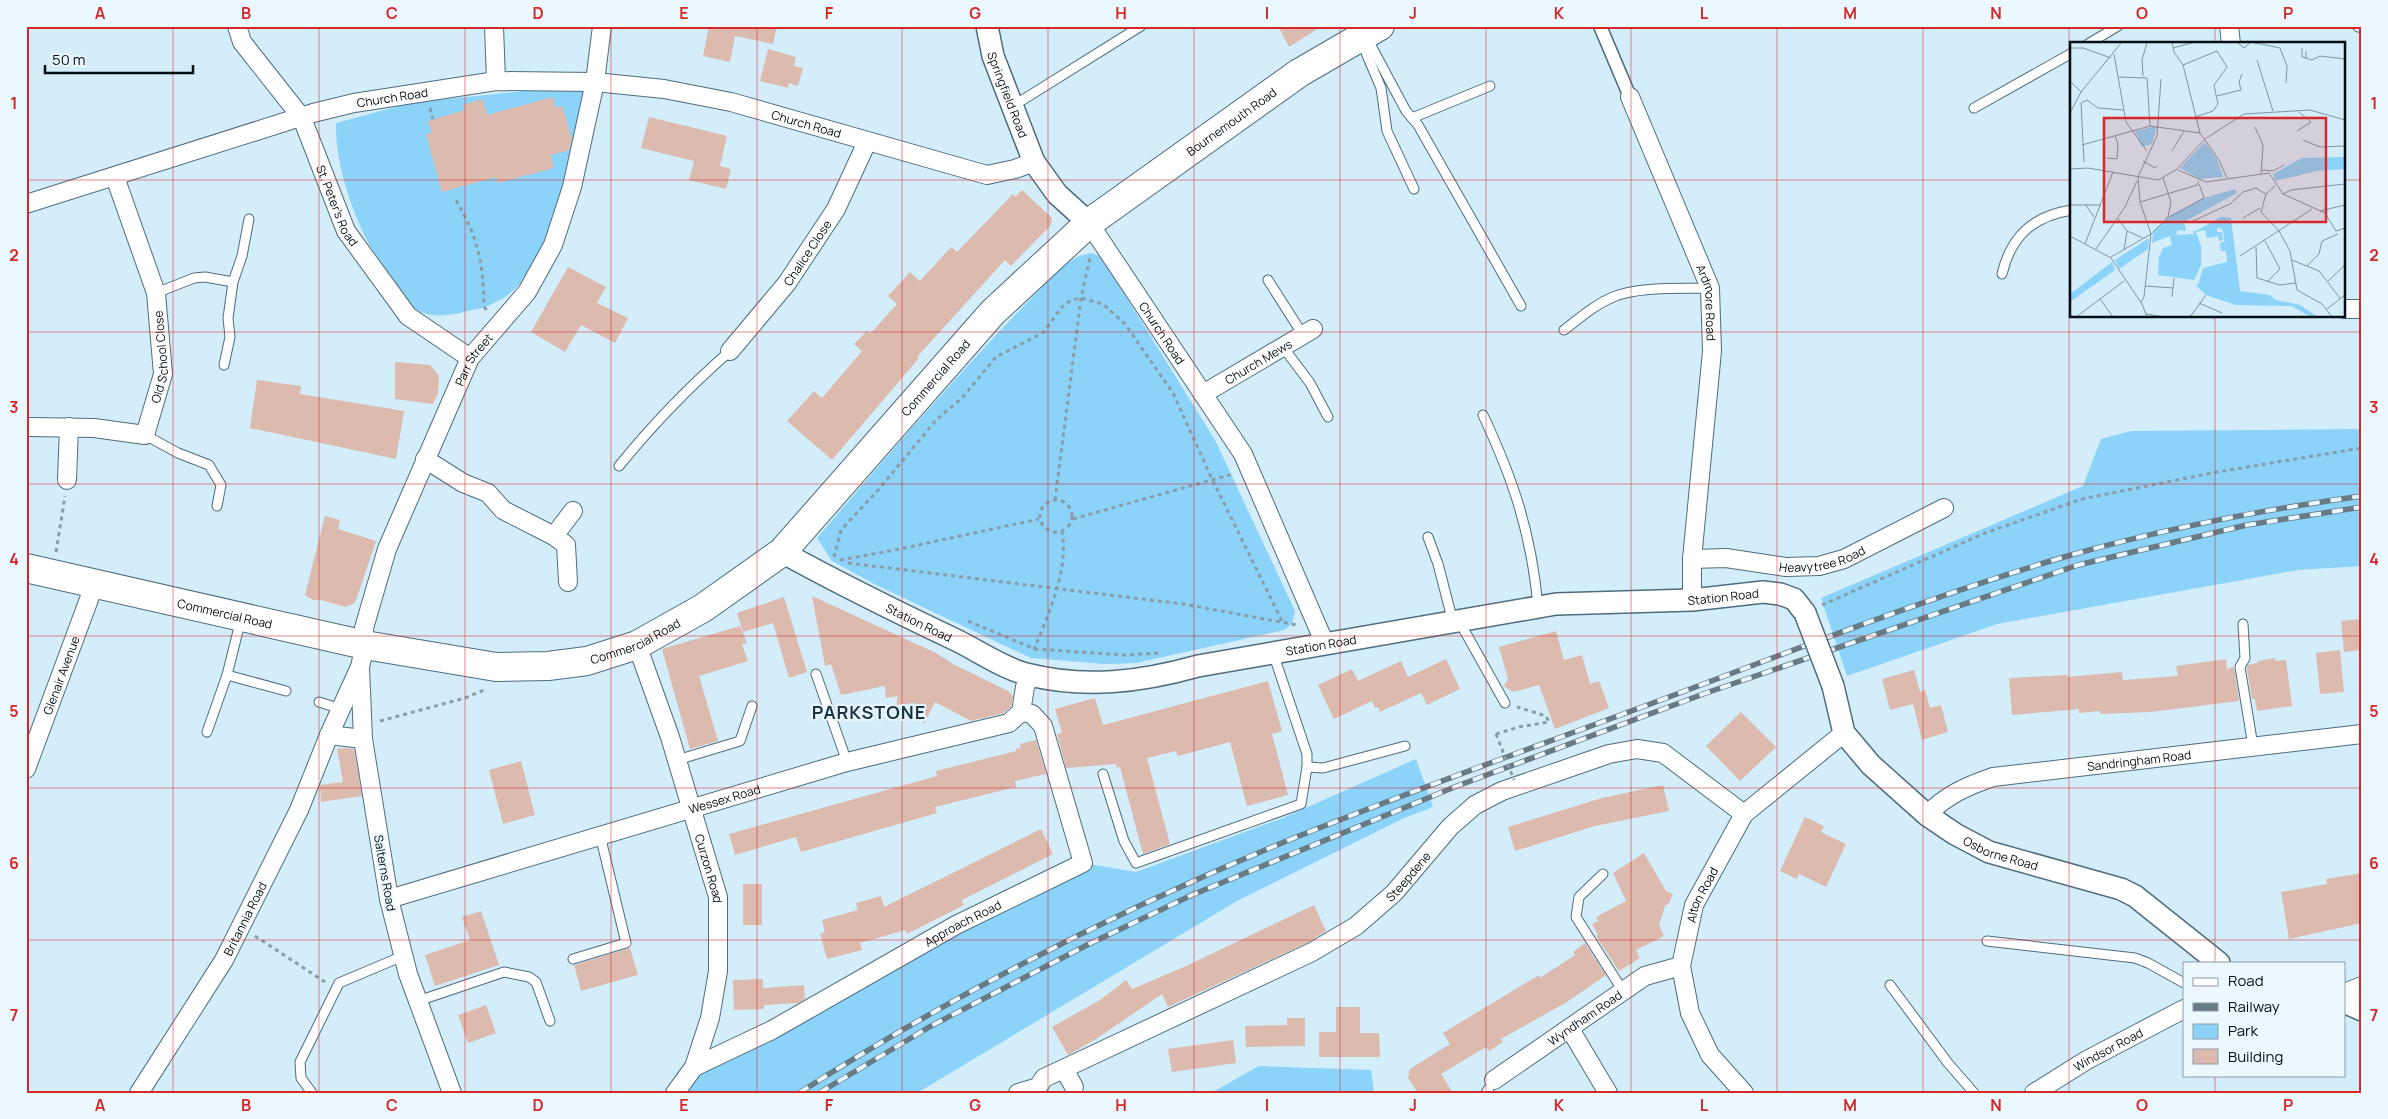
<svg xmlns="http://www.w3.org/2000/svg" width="2388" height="1119" font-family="Manrope,sans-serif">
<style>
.green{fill:#8bd3f8}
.building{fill:#dcbbae}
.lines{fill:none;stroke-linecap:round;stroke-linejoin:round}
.service-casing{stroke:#4f6c7c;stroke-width:11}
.pedestrian-casing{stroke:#4f6c7c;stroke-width:15}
.minor-casing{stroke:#4f6c7c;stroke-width:20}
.tertiary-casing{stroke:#4f6c7c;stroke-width:24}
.trunk-casing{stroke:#4f6c7c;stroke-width:30}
.path{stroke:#899da9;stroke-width:3;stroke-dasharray:4 4;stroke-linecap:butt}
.service{stroke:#fff;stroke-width:9}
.pedestrian{stroke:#fff;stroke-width:12}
.minor{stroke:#fff;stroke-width:18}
.tertiary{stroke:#fff;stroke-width:21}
.trunk{stroke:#fff;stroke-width:28}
.rail-casing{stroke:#687a84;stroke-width:5.5}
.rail{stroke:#ebf8ff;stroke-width:4;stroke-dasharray:11;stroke-linecap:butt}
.tertiary-bridge-casing{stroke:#4f6c7c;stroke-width:24;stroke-linecap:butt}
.path-bridge{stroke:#899da9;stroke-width:3;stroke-dasharray:4 4;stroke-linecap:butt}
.tertiary-bridge{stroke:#fff;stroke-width:21}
.grid{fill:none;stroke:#d62828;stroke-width:1;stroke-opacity:0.55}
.labels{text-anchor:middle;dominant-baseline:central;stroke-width:4;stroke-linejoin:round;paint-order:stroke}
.street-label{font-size:12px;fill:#040e14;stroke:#ebf8ff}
.district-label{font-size:18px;font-weight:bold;letter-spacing:1px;fill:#193543;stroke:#ebf8ff}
.inset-road{fill:none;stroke:#80949f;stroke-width:1}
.view{fill:#d62828;fill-opacity:0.15;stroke:#d62828;stroke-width:2.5}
.inset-edge{fill:none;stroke:#040e14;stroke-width:2.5}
.neatline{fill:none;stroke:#d62828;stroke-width:2}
.grid-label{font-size:16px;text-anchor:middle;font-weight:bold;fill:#d62828}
</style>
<rect width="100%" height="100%" fill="#d3edfb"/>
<!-- green -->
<g class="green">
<path d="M572,86L580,88L583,94C570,157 561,226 523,280C509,298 490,307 468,311C452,315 432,319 417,310C409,306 403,293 398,286C386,269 371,251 363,232C348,200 335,158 336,123L410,103Z"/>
<path d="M1091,253L1100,256L1105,263L1215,440L1295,611L1292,624L1284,630L1136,663L1105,664L1031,658L876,585L832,561L817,538C897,444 977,352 1064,265L1079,256Z"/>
<path d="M2362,429V566L2298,570L1997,624L1847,676L1821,598L2083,486L2101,439L2131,431Z"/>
<path d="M1416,759L1433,807L1404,818L1237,901L917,1093H675L694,1067L1083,863L1136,872L1283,818Z"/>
<path d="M1259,1066L1371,1070L1374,1093H1211Z"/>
</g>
<!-- building -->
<g class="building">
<path d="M709,26H777L773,44L735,36L730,62L703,56Z"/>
<path d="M1278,26H1322L1289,47Z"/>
<path d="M768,49L796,57L794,66L803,68L798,86L789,83L788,88L760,81Z"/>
<path d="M553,97L556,108L562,106L572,139L569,150L551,155L554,168L498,183L496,177L442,192L426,134L432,133L428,121L465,110L463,105L482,99L487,115Z"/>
<path d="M649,117L727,136L720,166L731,169L726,189L689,180L694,161L641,148Z"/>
<path d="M1022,190L1052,218L1051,225L1011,266L1005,260L917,357L919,358L832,460L787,421L814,391L822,398L862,351L854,344L867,331L870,334L897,304L888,296L910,272L920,281L951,247L957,252L1013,194L1015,197Z"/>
<path d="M568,267L606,287L597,303L628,318L615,343L581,325L565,352L531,332Z"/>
<path d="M395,362L430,365L439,376L438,393L433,404L395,399Z"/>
<path d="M257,380L301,386L300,394L404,411L396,459L250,428Z"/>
<path d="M325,516L340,520L338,529L376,541L355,603L345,607L321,600H313L305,595Z"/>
<path d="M812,596L936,653L953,664L1008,691L1013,696L1011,707L1004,713L971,721L935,702L924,724L915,703L896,705L898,696L886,698L885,686L841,695L831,664L825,666Z"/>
<path d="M784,597L807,672L789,678L773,623L743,632L737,613Z"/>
<path d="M2362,619V650L2344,652L2341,621Z"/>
<path d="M740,626L747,643L742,644L748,661L699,676L718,741L690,749L662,649Z"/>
<path d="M1556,631L1564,660L1582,655L1590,684L1599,681L1609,708L1555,729L1539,685L1513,692L1504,686L1508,679L1499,647Z"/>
<path d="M2340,650L2344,692L2320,694L2316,653Z"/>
<path d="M2275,658V661L2286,660L2292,706L2257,711L2255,699H2252L2247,668L2248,665L2258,663V661Z"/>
<path d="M1446,659L1460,689L1427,705L1421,693L1380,712L1378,707L1375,708L1372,701L1334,719L1318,685L1352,669L1358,681L1401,661L1408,677Z"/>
<path d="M2226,659L2227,669L2234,667L2239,701L2151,712L2100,714V711L2079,713V709L2012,715L2009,678L2067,675V677L2122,672L2123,680L2178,676L2176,666Z"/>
<path d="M1914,670L1920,692L1925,690L1930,708L1941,705L1948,732L1922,740L1913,704L1890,710L1882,679Z"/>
<path d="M1268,681L1282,731L1272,734L1288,795L1247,806L1230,742L1178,756L1176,751L1147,758L1170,844L1143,854L1120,767L1117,768L1116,764L1066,768L1057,734L1062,733L1055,709L1095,698L1103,725Z"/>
<path d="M1741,712L1776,747L1740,781L1706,746Z"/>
<path d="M1036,740L1046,774L1015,781L1016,787L935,807L937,813L801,852L796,837L735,855L729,834L937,776L936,771L1016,751V749L1021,748L1020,744Z"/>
<path d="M346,748L354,749L362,796L321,802L320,785L343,782L337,749Z"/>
<path d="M521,761L535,815L503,824L489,770Z"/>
<path d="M1663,785L1669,811L1595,826L1515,851L1508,827L1602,798Z"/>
<path d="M1805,817L1824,826L1821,832L1846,844L1826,887L1799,874L1797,879L1780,871Z"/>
<path d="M1041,829L1053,854L962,900L964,905L907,934L905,930L860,943L862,950L827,959L820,934L825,932L822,920L858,910L856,903L881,896L884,907Z"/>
<path d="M1644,853L1666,891L1673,894L1669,903L1665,906L1659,925L1664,936L1636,950L1640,958L1619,971L1596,936L1598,935L1592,924L1598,921L1596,917L1626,901L1613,873Z"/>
<path d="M2362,873V923L2289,939L2281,892L2327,884L2326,879Z"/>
<rect x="743" y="884" width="19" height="41"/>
<path d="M1314,905L1326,931L1307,943L1168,1007L1162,994L1096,1039L1068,1055L1052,1027L1100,1000L1126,980L1132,989L1184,967Z"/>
<path d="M481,911L499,965L435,986L425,955L470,940L462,917Z"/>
<path d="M1585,943L1606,975L1567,1002L1501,1039L1503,1042L1489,1051L1486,1047L1441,1074L1453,1093H1418L1408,1078L1410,1069L1450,1044L1443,1033L1539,975L1540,978L1575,955L1573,952Z"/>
<path d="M630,948L638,975L581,991L574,965Z"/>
<path d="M763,979V988L804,985L805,999L799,1003L764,1005V1009L734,1010L733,980Z"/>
<path d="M486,1005L496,1033L468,1043L458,1015Z"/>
<path d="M1336,1007H1360V1033H1379L1380,1057H1319V1032H1336Z"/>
<path d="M1287,1018H1305V1046L1246,1047L1245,1026L1287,1025Z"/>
<path d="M1233,1040L1236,1063L1172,1072L1168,1049Z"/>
</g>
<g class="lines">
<!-- service casing -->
<g class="service-casing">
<g id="service">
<path d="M2358,27L2362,28"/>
<path d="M1367,38L1406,111L1418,125L1521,306"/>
<path d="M1361,41L1381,88L1387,131L1414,189"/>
<path d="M2088,44L2118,26"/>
<path d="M1013,106L1141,26"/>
<path d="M1974,108L2072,53"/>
<path d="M1412,118L1490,86"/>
<path d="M2002,274C2011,236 2033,216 2072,210"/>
<path d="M1268,280L1303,335"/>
<path d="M156,293L194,278L205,277L233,282L242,256L249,219"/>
<path d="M1564,330C1580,318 1594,305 1613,297C1639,286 1681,289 1710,288"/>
<path d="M1283,347L1310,383L1328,417"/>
<path d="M224,365L230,337L228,318L233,282"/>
<path d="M1483,415C1514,481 1531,533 1538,606"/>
<path d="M145,435L178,453L209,465L221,485L217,506"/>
<path d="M619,466C653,424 689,387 730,351"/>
<path d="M1428,537L1438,564L1453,622"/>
<path d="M241,619L227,675L286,691"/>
<path d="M1459,621L1505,703"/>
<path d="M2243,624L2245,658L2240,667L2253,746"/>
<path d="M816,674L847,762"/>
<path d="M319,702L341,709"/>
<path d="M207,732L227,675"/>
<path d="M677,760L740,741L752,706"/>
<path d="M1307,767L1323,768L1405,746"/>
<path d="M1103,774L1124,841L1136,863L1301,804L1307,767V754L1273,653"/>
<path d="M1603,874L1579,897L1576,917L1623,991"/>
<path d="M1987,941L2135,958L2148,963L2184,983"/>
<path d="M573,959L626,943L600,835"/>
<path d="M1890,985L1948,1063L1974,1093"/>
<path d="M418,1001L504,972L529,977L536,982L550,1021"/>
<path d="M312,1093L301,1078L300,1062L339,983L403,956"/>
<path d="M1486,1093L1494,1080"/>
</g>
</g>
<!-- pedestrian casing -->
<g class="pedestrian-casing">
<path id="pedestrian" d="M1600,26L1630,97"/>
</g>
<!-- minor casing -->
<g class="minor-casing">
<g id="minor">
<path id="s1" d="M237,26L242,42L302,118L346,231L408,316L470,358"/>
<path d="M494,26L496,81"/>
<path d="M2229,26L2231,44"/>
<path id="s2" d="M1630,97L1710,288L1712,351L1692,559V600"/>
<path id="s3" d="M26,204L313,113L354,103L496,81L595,82L664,89L731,102L987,175L1015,169L1034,162"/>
<path id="s4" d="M1089,223L1243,454L1325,644"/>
<path d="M2344,309H2362"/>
<path id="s5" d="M730,351L787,283L836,209L867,142"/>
<path id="s6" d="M1203,394L1313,329"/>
<path id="s7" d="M30,427L94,428L145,435L163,374L156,293L115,177"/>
<path d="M425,459L463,483L488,493L503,510L554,536L573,511"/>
<path d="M67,480L69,427"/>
<path d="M554,536L566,545L568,582"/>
<path id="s8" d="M1692,559L1726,558L1786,567L1819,566L1844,559L1944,508"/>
<path id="s9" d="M637,645L670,737L718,897V971L710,1018L694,1067L675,1093"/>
<path d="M329,735L363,739"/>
<path id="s10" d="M26,769L95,583"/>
<path id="s11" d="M1927,815C1946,795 1967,786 1993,777L2362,734"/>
<path id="s12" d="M389,899L847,762L1009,723L1021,712L1025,687L1030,675"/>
<path d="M2344,993L2362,986"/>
<path d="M1570,1029L1608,1093"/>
<path id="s13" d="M694,1067L772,1030L956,925L1083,863L1043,726L1032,714L1021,712"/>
<path d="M1064,1069L1074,1087"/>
<path id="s14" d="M1494,1080L1645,976L1681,966"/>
<path id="s15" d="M139,1093L224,960L299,810L329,735L359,669"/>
<path id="s16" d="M452,1093L408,974L389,899L363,739L360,667L365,645L364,628L387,549L470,358L527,292L553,245L572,187L595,82L602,26"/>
<path id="s17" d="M1018,1093L1038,1087L1044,1078L1312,952L1356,926L1394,893L1450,827L1475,805L1502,791L1609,754L1637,749L1663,753L1744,814"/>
<path id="s18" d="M1744,1093L1710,1055L1690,1013L1681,966L1694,905L1744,814L1844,733"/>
<path id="s19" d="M2034,1093L2087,1060L2184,1009"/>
</g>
</g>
<!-- tertiary casing -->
<g class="tertiary-casing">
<g id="tertiary">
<path id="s20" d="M987,26L993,56L1034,162L1057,194L1089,223"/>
<path id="s21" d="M782,552C840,584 899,613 958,641C978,651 1005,669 1026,674C1085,689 1141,682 1198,666L1556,604L1692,600L1763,592L1780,594L1794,599L1805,613"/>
<path id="s22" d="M1833,686L1844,733L1871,765L1927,815L1955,834L1989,852L2121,889L2135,896L2219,963"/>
<path d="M2344,1002L2362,1010"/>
</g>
</g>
<!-- trunk casing -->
<g class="trunk-casing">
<g id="trunk">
<path id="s23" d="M26,568L365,645L496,667L548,666L587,661L637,645L703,608L782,552L993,312L1089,223L1299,73L1380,26"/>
</g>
</g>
<!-- path -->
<g class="path">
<path d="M430,108L433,119"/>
<path d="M456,200C479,240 483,262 484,307L487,310"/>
<circle cx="1056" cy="516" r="16"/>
<path d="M1055,500L1081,298L1090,258"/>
<path d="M1073,519L1233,474"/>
<path d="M56,552L65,496"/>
<path d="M834,557L841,530L879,489L937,419L962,398L996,357L1044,332L1061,308L1071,300L1081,298L1103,304L1125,324L1173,393L1212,479L1282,621"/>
<path d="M840,560L895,550L1039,519"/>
<path d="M848,563L1183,604L1297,625"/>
<path d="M1822,605L1985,533L2082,499L2217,472L2362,448"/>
<path d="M968,621L1035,649L1124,655L1161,653"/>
<path d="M1034,650C1048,614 1069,571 1062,532"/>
<path d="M380,721L465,698L484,690"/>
<path d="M1496,734L1519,727L1549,722L1546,716L1517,707"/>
<path d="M255,936L325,982"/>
</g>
<!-- service -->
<use href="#service" class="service"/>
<!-- pedestrian -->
<use href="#pedestrian" class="pedestrian"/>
<!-- minor -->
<use href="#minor" class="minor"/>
<!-- tertiary -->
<use href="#tertiary" class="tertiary"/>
<!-- trunk -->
<use href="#trunk" class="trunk"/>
<!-- rail casing -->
<g class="rail-casing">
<g id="rail">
<path d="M799,1093C954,994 1123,908 1294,838C1406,793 1521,752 1634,710C1777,657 1918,600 2064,557C2162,529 2261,510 2362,496"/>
<path d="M819,1093L931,1026L1089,944L1192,895L1457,786L1706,693L2078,565L2247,525L2362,507"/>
</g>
</g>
<!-- rail -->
<use href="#rail" class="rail"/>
<!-- tertiary-bridge casing -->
<g class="tertiary-bridge-casing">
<path id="tertiary-bridge" d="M1805,613L1833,686"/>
</g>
<!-- path-bridge -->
<path class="path-bridge" d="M1496,734L1514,780"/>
<!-- tertiary-bridge -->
<use href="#tertiary-bridge" class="tertiary-bridge"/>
</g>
<!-- grid -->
<path class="grid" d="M173,26V1093M319,26V1093M465,26V1093M611,26V1093M757,26V1093M902,26V1093M1048,26V1093M1194,26V1093M1340,26V1093M1486,26V1093M1631,26V1093M1777,26V1093M1923,26V1093M2069,26V1093M2215,26V44M26,180H2072M2344,180H2362M2215,316V963M26,332H2362M26,484H2362M26,636H2362M26,788H2362M26,940H2362M2215,1075V1093"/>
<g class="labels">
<!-- street labels -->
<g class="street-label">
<text stroke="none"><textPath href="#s20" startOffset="72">Springfield Road</textPath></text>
<text stroke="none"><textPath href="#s3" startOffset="382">Church Road</textPath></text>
<text stroke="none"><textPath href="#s23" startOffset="1422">Bournemouth Road</textPath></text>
<text stroke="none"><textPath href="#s3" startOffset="802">Church Road</textPath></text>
<text stroke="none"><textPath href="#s1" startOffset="208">St. Peter's Road</textPath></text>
<text stroke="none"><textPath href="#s5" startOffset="125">Chalice Close</textPath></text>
<text stroke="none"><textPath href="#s2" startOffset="221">Ardmore Road</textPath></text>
<text stroke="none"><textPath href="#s4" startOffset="132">Church Road</textPath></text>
<text stroke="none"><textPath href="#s7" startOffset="196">Old School Close</textPath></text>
<text stroke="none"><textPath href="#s16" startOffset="769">Parr Street</textPath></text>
<text stroke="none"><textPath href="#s6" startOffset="64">Church Mews</textPath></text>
<text stroke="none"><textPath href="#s23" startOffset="1029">Commercial Road</textPath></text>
<text stroke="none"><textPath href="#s8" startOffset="132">Heavytree Road</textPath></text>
<text stroke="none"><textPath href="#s21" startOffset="978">Station Road</textPath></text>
<text stroke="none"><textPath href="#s23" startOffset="204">Commercial Road</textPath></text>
<text stroke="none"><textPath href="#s21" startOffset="154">Station Road</textPath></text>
<text stroke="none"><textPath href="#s23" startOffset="624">Commercial Road</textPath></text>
<text stroke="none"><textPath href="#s21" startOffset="572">Station Road</textPath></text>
<text stroke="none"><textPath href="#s10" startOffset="100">Glenair Avenue</textPath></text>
<text stroke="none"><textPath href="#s11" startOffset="224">Sandringham Road</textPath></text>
<text stroke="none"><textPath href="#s12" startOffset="350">Wessex Road</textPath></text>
<text stroke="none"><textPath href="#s22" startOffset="249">Osborne Road</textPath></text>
<text stroke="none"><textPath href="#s9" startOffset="235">Curzon Road</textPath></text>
<text transform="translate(385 873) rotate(80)">Salterns Road</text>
<text stroke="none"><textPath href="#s17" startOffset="451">Steepdene</textPath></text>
<text stroke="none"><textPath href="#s18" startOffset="220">Alton Road</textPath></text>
<text stroke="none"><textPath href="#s15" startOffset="204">Britannia Road</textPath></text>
<text stroke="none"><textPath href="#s13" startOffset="305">Approach Road</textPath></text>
<text stroke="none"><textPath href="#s14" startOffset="110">Wyndham Road</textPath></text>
<text stroke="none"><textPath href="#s19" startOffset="86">Windsor Road</textPath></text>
</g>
<!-- district labels -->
<g class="district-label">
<text x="869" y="712">PARKSTONE</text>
</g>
</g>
<!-- overview -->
<g transform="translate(2070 42)">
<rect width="275" height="275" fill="#d3edfb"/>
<path d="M87,84L82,102L72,105L65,89ZM135,100L147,117L153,135L130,137L110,126ZM275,115V127L247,129L205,139L203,132L232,116ZM165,147L167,151L114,180L116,189L108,188L106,193L124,192L123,188L126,189L151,175L161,176L170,249L199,253L206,258L230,263L248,275H241L222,264L166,263L136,253L125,242L128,243L133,226L157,220L156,209H151L150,201L154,200L155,205L153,189L150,186H147V190H152L153,198L149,199L148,194L137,196L135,188L126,190L131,204V223L124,238L88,233L89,215L93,206L102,203L100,194L82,201L83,191L98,175L134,156ZM79,196L78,207L49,227L45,218ZM42,220L45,228L0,260V252Z" fill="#8bd3f8"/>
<path class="inset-road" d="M102,0L104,10L113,23L130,91L149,118L157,136M167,0L174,6L181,0M181,0L210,6L217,24L216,41M0,6H13L41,16M103,6L125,0M232,6V15L236,16V9M44,12L56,80L77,109M236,16L242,18L250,14L275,17M187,18L203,69M113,23L147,9L157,25L144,43L148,62L143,69L125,75M73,34L72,18L77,1M49,35L77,36L80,84M0,39L11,50M147,54L171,48L169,40L172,32M0,71L11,50L52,0M185,85L193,103L191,132M227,89L241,80L229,70M233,98L250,105L275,104M12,103L80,84L130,91M102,109L114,89M37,116L47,117L48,103L45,93M73,119L85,126L87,124M14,120L11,61L17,58L28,66L53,68M0,127L18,126L88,138L106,128L135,97L174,72L240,68L275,78M108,128L136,140L199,131L213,152L255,171L266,189L275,186M191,128L203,129L214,123M205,144L196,152L191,170L209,189L220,209L227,248L252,262L262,275M213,152L221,148L275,142M70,160L127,143L129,139M15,162L24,175M0,163H30M250,169L275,163M99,175L134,156L129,142M173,176L190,166M48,177L57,189L54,208M123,179L160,162L173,150L186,146L196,152M57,189L73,196M0,194L41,216L72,262L77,275M195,199L210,227L197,240M15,202L43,130M186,205L187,236L210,243L225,241M26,207L55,165L67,139M170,214L242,167M41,215L81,192L98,175L101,160L93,136M222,218L249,229L270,256M237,224L249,212L252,199L268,192M258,239L275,223M75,244L103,246M102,255L104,236M30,257L43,275M71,260L74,255L81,192L70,160L68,135L87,94L91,37M129,261L152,271M257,267L275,253M76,272L94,275M6,275L54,239M120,275L136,253"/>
<path class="view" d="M34,76H256V180H34Z"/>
<rect width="275" height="275" class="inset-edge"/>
</g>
<!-- border -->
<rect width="2388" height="1119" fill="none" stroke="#ebf8ff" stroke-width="55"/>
<!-- legend -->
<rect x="2183" y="962" width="162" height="115" fill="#ebf8ff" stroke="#8f9aa1"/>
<rect x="2193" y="978" width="25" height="8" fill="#ffffff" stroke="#8f9aa1"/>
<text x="2228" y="986" font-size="15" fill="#040e14">Road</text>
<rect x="2193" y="1003" width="25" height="8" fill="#687a84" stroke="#8f9aa1"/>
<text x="2228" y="1012" font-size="15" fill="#040e14">Railway</text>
<rect x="2193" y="1024" width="25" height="15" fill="#8bd3f8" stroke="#8f9aa1"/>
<text x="2228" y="1036" font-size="15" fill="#040e14">Park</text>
<rect x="2193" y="1049" width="25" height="15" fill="#dcbbae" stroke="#8f9aa1"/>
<text x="2228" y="1062" font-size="15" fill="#040e14">Building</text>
<!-- scale -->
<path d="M45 65v8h148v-8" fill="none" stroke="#040e14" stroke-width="2.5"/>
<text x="52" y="65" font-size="15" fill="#040e14" stroke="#ebf8ff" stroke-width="4" paint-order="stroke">50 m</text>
<rect x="28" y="28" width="2332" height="1064" class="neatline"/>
<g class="grid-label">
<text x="100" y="19">A</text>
<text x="246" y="19">B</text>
<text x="392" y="19">C</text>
<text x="538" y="19">D</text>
<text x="684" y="19">E</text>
<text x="829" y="19">F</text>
<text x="975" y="19">G</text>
<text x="1121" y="19">H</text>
<text x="1267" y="19">I</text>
<text x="1413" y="19">J</text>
<text x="1559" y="19">K</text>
<text x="1704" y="19">L</text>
<text x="1850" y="19">M</text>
<text x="1996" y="19">N</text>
<text x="2142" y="19">O</text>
<text x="2288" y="19">P</text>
<text x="14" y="109">1</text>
<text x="2374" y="109">1</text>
<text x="14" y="261">2</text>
<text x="2374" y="261">2</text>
<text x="14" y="413">3</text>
<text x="2374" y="413">3</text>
<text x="14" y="565">4</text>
<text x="2374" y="565">4</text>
<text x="14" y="717">5</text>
<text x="2374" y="717">5</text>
<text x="14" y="869">6</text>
<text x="2374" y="869">6</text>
<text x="14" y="1021">7</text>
<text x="2374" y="1021">7</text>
<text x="100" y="1111">A</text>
<text x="246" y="1111">B</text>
<text x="392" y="1111">C</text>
<text x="538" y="1111">D</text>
<text x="684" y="1111">E</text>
<text x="829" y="1111">F</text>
<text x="975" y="1111">G</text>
<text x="1121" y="1111">H</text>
<text x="1267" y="1111">I</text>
<text x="1413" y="1111">J</text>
<text x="1559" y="1111">K</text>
<text x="1704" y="1111">L</text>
<text x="1850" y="1111">M</text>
<text x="1996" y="1111">N</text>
<text x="2142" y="1111">O</text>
<text x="2288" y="1111">P</text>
</g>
</svg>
